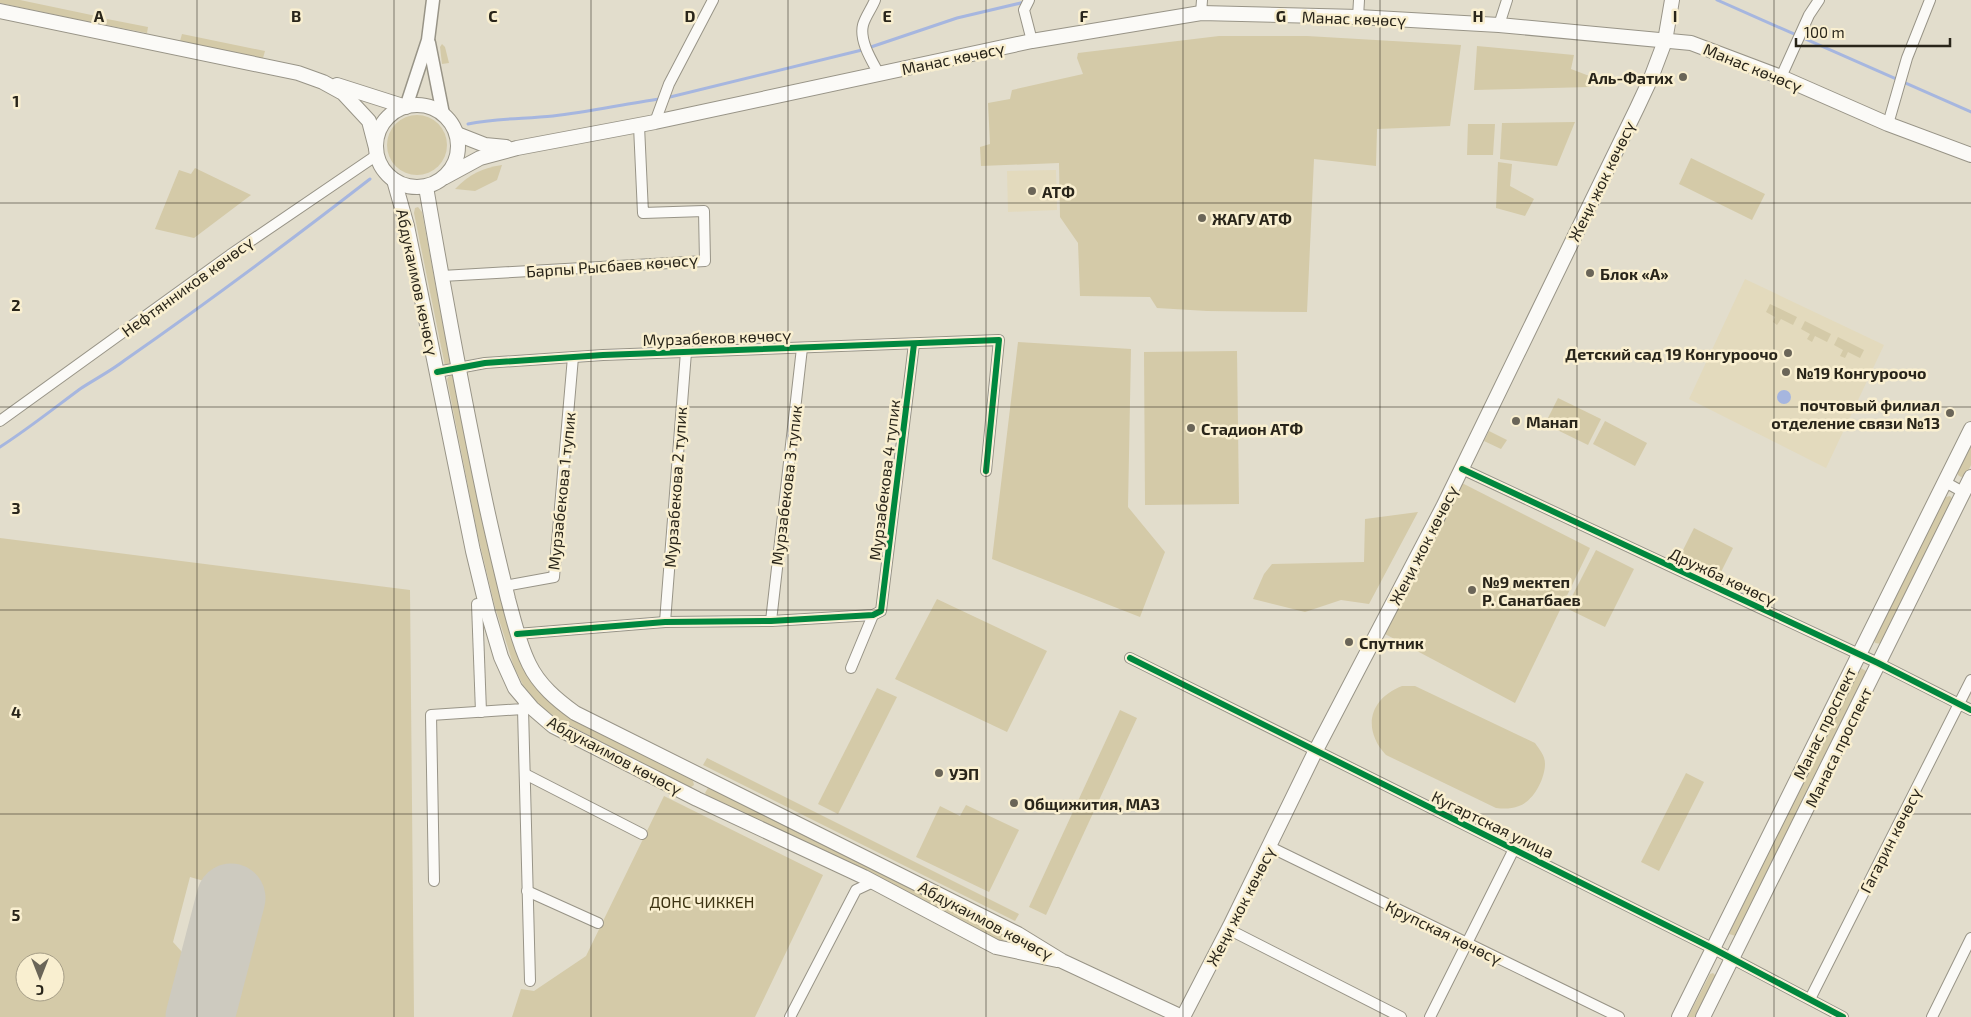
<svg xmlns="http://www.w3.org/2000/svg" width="1971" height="1017" font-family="'Exo 2',sans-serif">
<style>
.built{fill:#e3dabd}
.green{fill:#d4caa8;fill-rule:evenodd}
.water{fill:#a6b6df}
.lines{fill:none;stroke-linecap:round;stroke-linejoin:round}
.stream{stroke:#a6b6df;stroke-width:3}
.runway{stroke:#cdcabf;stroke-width:69}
.minor-casing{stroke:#989487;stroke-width:12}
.tertiary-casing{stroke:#989487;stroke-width:15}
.secondary-casing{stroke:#989487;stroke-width:16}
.minor{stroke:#fbfaf7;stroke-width:10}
.tertiary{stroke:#fbfaf7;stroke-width:12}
.secondary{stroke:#fbfaf7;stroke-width:14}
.cycleway-casing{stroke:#f9efd0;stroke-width:9}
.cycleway{stroke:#00873e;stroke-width:6}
.grid{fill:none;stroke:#29251a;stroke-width:1;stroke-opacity:0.55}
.poi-dot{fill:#6a6558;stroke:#f9efd0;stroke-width:2}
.labels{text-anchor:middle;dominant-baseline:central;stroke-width:5;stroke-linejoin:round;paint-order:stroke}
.street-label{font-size:16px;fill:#29251a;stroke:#f9efd0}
.poi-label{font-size:16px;font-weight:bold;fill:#29251a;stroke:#f9efd0;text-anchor:start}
.park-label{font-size:16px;fill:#3d3312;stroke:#f9efd0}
.grid-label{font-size:16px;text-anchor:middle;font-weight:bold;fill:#29251a;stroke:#f9efd0;stroke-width:5;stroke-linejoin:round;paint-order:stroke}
</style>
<rect width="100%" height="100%" fill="#e2ddcc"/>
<!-- built -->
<g class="built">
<path d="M1056,170L1057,210L1008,212L1007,171Z"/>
<path d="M1745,279L1884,345L1826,468L1689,399Z"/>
</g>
<!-- green -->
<g class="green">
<path d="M0,0H20L101,17L99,24L0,3Z"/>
<path d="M107,19L148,27L147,33L106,25Z"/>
<path d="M182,34L265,51L263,58L180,41Z"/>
<path d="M1219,36H1307L1461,45L1450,126L1377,129L1376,166L1314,159L1307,312L1207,311L1157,308L1150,297L1080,296L1078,243L1060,217L1059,163L981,166L980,147L990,144L988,103L1010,99L1012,90L1083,74L1077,58L1078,53Z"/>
<path d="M442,44L445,47L449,63L442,64L440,47Z"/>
<path d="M1477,46L1574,55L1571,69L1592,77L1589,87L1474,90Z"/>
<circle cx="417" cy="145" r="30"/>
<path d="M1575,122L1557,166L1500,159L1502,123Z"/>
<path d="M1468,124H1495L1493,155H1467Z"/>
<path d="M1691,158L1765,194L1752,220L1679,184Z"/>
<path d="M1498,162L1512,164L1510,186L1534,199L1525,216L1496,208Z"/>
<path d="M502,165L497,180L475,191L455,189C470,174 482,168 502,165Z"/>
<path d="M195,168L251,195L194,238L155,229L179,170L191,174Z"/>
<path d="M418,207L422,212L450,363L445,366L414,213L415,208Z"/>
<path d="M1770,304L1797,317L1793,325L1781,319L1777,325L1773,322L1775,317L1766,312Z"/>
<path d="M1805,321L1831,334L1827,342L1815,336L1812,342L1807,339L1810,334L1801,329Z"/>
<path d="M1838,337L1864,350L1860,358L1848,352L1845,358L1840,356L1843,350L1834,345Z"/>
<path d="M1018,342L1131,349L1128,507L1165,552L1140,617L992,559Z"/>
<path d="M1237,351L1239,504L1145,505L1144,352Z"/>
<path d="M450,375H453L454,378L484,530L509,627L533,682L539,692L555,706L690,778L693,781L694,785L691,787H685L560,720L541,707L523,685L514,667L495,607L477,532L447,379Z"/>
<path d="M1558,398L1601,419L1588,445L1545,424Z"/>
<path d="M1605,421L1647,443L1635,466L1593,444Z"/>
<path d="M1489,431L1507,440L1501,449L1484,441Z"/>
<path d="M1971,446V465L1966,476L1961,477L1958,475V472Z"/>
<path d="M1458,481L1590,548L1515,703L1385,634Z"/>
<path d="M1950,496L1954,501L1882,644L1875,643L1874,639L1946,497Z"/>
<path d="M1418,512L1369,604L1341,600L1305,612L1253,599L1264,574L1272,564L1364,562L1365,519Z"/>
<path d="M1694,528L1733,548L1718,578L1679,558Z"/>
<path d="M0,538L410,590L414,1017H229L263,889L207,874L204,881L190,877L173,942L182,952L184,964L172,1017H0ZM25,962H55V992H25Z"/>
<path d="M1596,550L1634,569L1605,627L1566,608Z"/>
<path d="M937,599L1047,651L1007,732L895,679Z"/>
<path d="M1861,668L1866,671L1867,674L1736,936L1729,934L1858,670Z"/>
<path d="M1402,686H1415L1535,743C1539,749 1545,755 1545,764C1545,778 1534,801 1519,806C1511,809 1504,809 1496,808L1386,755C1362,729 1369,699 1402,686Z"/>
<path d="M877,688L897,697L838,814L818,804Z"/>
<path d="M1120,710L1137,718L1046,915L1029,907Z"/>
<path d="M707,758L1019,914L1015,921L703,765Z"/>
<path d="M1686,773L1704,782L1659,871L1641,862Z"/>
<path d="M708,788H711L1005,933V940L1000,942L707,796L705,793Z"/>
<path d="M664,796L823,875L755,1017H512L521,989L534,991L586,956Z"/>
<path d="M966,805L1019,830L989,892L916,857L940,806L960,816Z"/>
<path d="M1713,973L1717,977L1697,1017H1688L1710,974Z"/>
</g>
<!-- water -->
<circle class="water" cx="1784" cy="397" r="7"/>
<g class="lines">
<!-- stream -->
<g class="stream">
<path d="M1717,0L1971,112"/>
<path d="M666,98L862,50L957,18L1025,2"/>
<path d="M468,124C496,118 524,119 553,116C589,112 624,104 660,99"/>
<path d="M0,447C28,429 53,409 80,389C95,379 111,371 125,360C208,302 290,241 370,179"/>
</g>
<!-- runway -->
<path class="runway" d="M200,1017L231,898"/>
<!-- minor casing -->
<g class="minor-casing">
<g id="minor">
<path d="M875,0C872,8 865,17 863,25C859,41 872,61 879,74"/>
<path d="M1029,0L1024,10L1032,41"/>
<path d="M1201,13L1202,0"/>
<path d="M1358,17L1359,0"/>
<path d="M1499,25L1507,0"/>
<path d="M1781,77L1809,15L1819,0"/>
<path d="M655,122L669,84L713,0"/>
<path d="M1888,124L1907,58L1930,0"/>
<path d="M442,276L705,261L704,211L643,213L639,126"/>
<path d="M437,372L485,363L603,355L999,340L986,471"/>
<path d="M0,421L230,255L377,155"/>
<path d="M1462,469L1878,663L1971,710"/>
<path d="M1945,482L1963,492"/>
<path d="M505,586L554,577L573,357"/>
<path d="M477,604L481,712"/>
<path d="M771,621L802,348"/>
<path d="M665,622L686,352"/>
<path d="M517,634L665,622L771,621L873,615L881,611L914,344"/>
<path d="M1130,658L1712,948L1843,1017"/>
<path d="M851,668L873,615"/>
<path d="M523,709L530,981"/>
<path d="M525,774L642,834"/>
<path d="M1270,847L1619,1017"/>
<path d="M434,881L431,715L523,709L524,703"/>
<path d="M527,891L598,923"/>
<path d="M1228,929L1401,1017"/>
<path d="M1810,999L1971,680"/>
<path d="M790,1017L856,890L873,882"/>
<path d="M1430,1017L1514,849"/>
<path d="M1932,1017L1971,938"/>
</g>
</g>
<!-- tertiary casing -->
<g class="tertiary-casing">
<g id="tertiary">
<path d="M429,43L443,114"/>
<path d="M406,107L428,40L433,0"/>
</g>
</g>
<!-- secondary casing -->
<g class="secondary-casing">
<g id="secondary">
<path d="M0,11L298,73L323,82L343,93L369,121L376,148"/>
<path d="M337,85L406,107"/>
<circle cx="417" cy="146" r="41"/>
<path d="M457,134L485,145L506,147"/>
<path d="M445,177L480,158L517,148L655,122L1032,41L1201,13L1358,17L1499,25L1691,43L1781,77L1888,124L1971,155"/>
<path d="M394,180L407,226L473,551L488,613L501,657L515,688L532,708L553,726L697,799L864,877L996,947L1057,960"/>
<path d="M426,187C444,291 463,396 485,500C492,533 500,566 508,599C514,621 519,644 529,664C539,685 557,700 575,713L1018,934L1062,961L1182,1017"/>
<path d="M1183,1017L1230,926L1315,752L1443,507L1637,108L1651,78L1665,41L1672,0"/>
<path d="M1679,1017L1971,429"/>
<path d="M1703,1017L1971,477"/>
</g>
</g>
<!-- minor -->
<use href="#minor" class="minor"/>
<!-- tertiary -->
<use href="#tertiary" class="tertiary"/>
<!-- secondary -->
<use href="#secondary" class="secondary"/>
<!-- cycleway casing -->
<g class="cycleway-casing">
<g id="cycleway">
<path d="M437,372L485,363L603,355L999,340L986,471"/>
<path d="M1462,469L1878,663L1971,710"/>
<path d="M517,634L665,622L771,621L873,615L881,611L914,344"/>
<path d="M1130,658L1712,948L1843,1017"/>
</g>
</g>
<!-- cycleway -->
<use href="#cycleway" class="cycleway"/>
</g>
<!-- grid -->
<path class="grid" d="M197,0V1017M394,0V1017M591,0V1017M788,0V1017M986,0V1017M1183,0V1017M1380,0V1017M1577,0V1017M1774,0V1017M0,203H1971M0,407H1971M0,610H1971M0,814H1971"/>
<!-- markers -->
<g class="poi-dot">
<circle cx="1683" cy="77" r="5"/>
<circle cx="1032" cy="191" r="5"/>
<circle cx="1202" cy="218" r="5"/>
<circle cx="1590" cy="273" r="5"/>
<circle cx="1788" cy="353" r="5"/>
<circle cx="1786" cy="372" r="5"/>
<circle cx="1950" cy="413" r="5"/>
<circle cx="1516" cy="421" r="5"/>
<circle cx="1191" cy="428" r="5"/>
<circle cx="1472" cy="590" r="5"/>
<circle cx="1349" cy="642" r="5"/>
<circle cx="939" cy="773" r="5"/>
<circle cx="1014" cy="803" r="5"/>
</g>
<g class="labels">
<!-- street labels -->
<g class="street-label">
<text transform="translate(1354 18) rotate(2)">Манас көчөсү</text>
<text transform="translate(953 58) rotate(-12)">Манас көчөсү</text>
<text transform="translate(1753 67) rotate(22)">Манас көчөсү</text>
<text transform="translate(1601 181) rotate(-64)">Жеңи жок көчөсү</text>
<text transform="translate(612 265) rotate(-4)">Барпы Рысбаев көчөсү</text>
<text transform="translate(418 282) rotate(78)">Абдукаимов көчөсү</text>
<text transform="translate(187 286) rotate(-36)">Нефтянников көчөсү</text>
<text transform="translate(717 337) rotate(-2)">Мурзабеков көчөсү</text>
<text transform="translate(884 480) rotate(-83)">Мурзабекова 4 тупик</text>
<text transform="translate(786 485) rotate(-83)">Мурзабекова 3 тупик</text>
<text transform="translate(675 487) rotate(-86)">Мурзабекова 2 тупик</text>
<text transform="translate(561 491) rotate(-84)">Мурзабекова 1 тупик</text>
<text transform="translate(1423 545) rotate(-63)">Жеңи жок көчөсү</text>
<text transform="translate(1723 576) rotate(25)">Дружба көчөсү</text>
<text transform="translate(1824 723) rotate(-64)">Манас проспект</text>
<text transform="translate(1838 747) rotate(-64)">Манаса проспект</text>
<text transform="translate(615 755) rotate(28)">Абдукаимов көчөсү</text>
<text transform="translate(1493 824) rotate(26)">Кугартская улица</text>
<text transform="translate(1890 840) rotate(-63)">Гагарин көчөсү</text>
<text transform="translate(1240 906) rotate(-63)">Жеңи жок көчөсү</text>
<text transform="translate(986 920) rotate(28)">Абдукаимов көчөсү</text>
<text transform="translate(1444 932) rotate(26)">Крупская көчөсү</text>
</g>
<!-- poi labels -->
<g class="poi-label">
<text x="1673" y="77" text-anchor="end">Аль-Фатих</text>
<text x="1042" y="191">АТФ</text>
<text x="1212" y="218">ЖАГУ АТФ</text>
<text x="1600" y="273">Блок «А»</text>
<text x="1778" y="353" text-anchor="end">Детский сад 19 Конгуроочо</text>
<text x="1796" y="372">№19 Конгуроочо</text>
<text x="1940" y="404" text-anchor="end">почтовый филиал<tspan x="1940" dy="18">отделение связи №13</tspan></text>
<text x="1526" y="421">Манап</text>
<text x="1201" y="428">Стадион АТФ</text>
<text x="1482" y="581">№9 мектеп<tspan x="1482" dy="18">Р. Санатбаев</tspan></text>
<text x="1359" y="642">Спутник</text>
<text x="949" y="773">УЭП</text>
<text x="1024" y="803">Общижития, МАЗ</text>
</g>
<!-- park labels -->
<g class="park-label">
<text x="702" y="901">ДОНС ЧИККЕН</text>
</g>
</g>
<g class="grid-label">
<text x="99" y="22">A</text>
<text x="296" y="22">B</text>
<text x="493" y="22">C</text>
<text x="690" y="22">D</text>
<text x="887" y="22">E</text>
<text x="1084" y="22">F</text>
<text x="1281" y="22">G</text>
<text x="1478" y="22">H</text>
<text x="1675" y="22">I</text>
<text x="16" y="107">1</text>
<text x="16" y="311">2</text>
<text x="16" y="514">3</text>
<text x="16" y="718">4</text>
<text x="16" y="921">5</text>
</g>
<!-- north arrow -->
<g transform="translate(40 977) rotate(180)"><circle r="24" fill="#f9efd0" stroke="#a69e87"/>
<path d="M0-4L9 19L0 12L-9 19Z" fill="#6a6558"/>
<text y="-8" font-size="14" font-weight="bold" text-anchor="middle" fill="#29251a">С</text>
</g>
<!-- scale -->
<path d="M1796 38v8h154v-8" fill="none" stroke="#29251a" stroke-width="2.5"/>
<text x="1804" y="38" font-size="15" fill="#29251a" stroke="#f9efd0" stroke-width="4" paint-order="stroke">100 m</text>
</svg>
